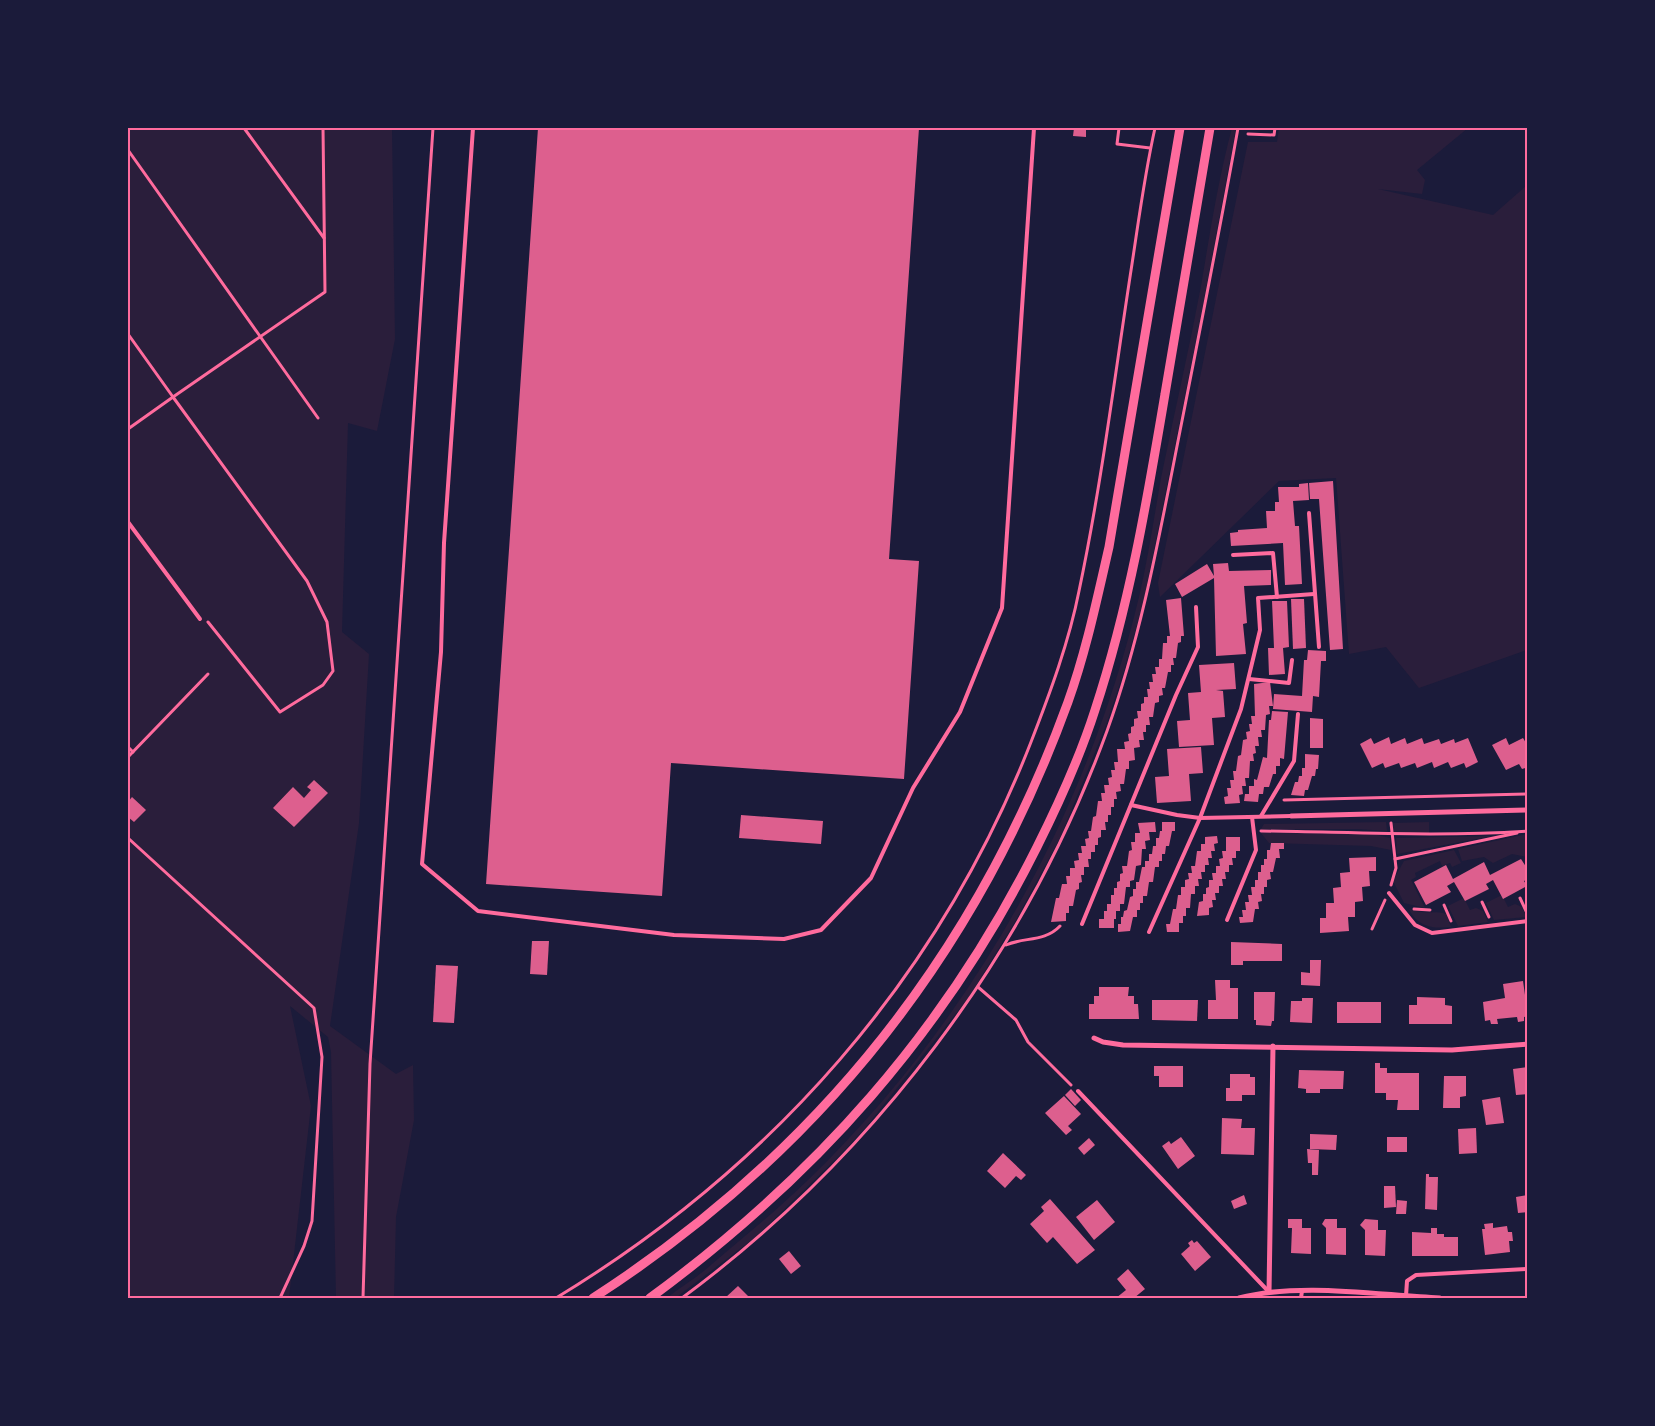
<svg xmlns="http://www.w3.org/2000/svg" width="1655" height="1426" font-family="'IBM Plex Sans',sans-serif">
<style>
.green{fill:#2a1e3b}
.building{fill:#dd5f8e}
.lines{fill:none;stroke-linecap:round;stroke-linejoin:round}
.path{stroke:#ff6b9d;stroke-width:3}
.service{stroke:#ff6b9d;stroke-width:4}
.minor{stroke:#ff6b9d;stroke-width:5}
.tertiary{stroke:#ff6b9d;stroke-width:9}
.neatline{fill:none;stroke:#ff6b9d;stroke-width:2}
</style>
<rect width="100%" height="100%" fill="#1b1b3a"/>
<!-- green -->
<g class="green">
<path d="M128,128H392L395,339L377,431L348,423L342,632L369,654L359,823L330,1026L396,1074L413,1065L414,1120L396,1217L394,1298H336L331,1052L328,1037L290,1006L311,1106L289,1298H128Z"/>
<path d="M1232,128H1236L1204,300L1144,600L1124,671L1106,725L1060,838L1016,920L969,997L866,1127L842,1153L757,1236L678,1296L667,1298C679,1288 693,1280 705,1270C739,1241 774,1213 807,1181C970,1024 1086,817 1139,597C1148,558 1154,518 1161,478C1174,414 1189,350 1201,286C1210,233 1218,180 1232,128Z"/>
<path d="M1279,128H1468L1417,170L1425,180L1422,194L1378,189L1493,215L1527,185V650L1419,688L1386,647L1349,654L1336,478L1279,481L1160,597L1158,583L1248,142H1277Z"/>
<path d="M1386,822L1387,831L1357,829H1261L1264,824H1269Z"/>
<path d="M1429,822V833H1394L1393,823Z"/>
<path d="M1261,833L1373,834L1390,838L1391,850L1371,846L1269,843Z"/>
<path d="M1527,834V857L1512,854L1493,863L1484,857L1462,861L1458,849Z"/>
<path d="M1492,836L1397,854L1396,838Z"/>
<path d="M1454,850L1461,863L1452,867L1450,863L1442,866L1440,861L1415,873L1416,877L1411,880L1425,908L1404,903L1393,881L1404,861Z"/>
<path d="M1502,895L1508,907L1515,904L1522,907L1526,917L1494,920L1486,903Z"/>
<path d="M1464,898L1470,910L1476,908L1483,911L1488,922L1458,926L1448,906Z"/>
<path d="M1409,909C1424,915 1436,910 1446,914L1451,927C1434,929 1417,927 1409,909Z"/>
</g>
<!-- building -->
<g class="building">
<path d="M538,128H919L889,559L919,561L904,779L671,763L662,896L486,884Z"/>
<path d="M1074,128H1086V137L1073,136Z"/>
<path d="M1333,481L1343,649L1330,650L1319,499H1310L1309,483Z"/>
<path d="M1308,483L1309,500L1293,501L1295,526H1299L1302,584L1285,585L1283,543L1231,546L1230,533L1238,532V530L1267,528L1266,511H1275V502H1279L1278,487H1299V484Z"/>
<path d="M1228,563L1229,571L1271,570V585L1244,586L1247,623L1243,624L1246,654L1216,656L1214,578L1182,597L1175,584L1207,564L1214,576L1213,564Z"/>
<path d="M1181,598L1184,636H1181V642L1178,643L1176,658H1173L1174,665H1171V672H1168L1165,688H1162L1163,695L1159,696V702L1155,703L1153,717H1149L1150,725H1146V732H1143L1144,740H1139L1140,747L1134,748L1135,760L1129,761V769H1126L1124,784H1120L1121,791L1116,792L1117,799H1114V807H1111V815H1108V822H1105L1106,830H1101V837L1098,838V845H1095V852H1091V859H1088L1089,867H1084V875H1081L1082,882L1079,883V889L1076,890L1073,906H1069V913H1066V921L1051,922L1056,898H1059L1062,884H1067L1066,876H1070V868H1075L1074,861L1079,860L1078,853H1082L1081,846H1086L1085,839L1089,838L1088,831H1091L1093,817L1096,816L1098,801H1102L1101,793H1105L1104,785H1109L1108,778L1112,777L1111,770H1115L1114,762H1118L1117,749H1125L1124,742L1129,741L1128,734L1131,733V727L1134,726V719L1138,718L1137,711H1141V704L1144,703V697H1148L1147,689H1150L1149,682H1153L1152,674H1156L1155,667H1159V659H1162L1163,643H1167V636H1170L1166,600Z"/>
<path d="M1291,599H1304L1306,648L1293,649Z"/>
<path d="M1272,601H1287L1289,647L1283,648L1285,674L1269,675L1268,648H1274Z"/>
<path d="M1308,650L1326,651V661H1321L1319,697L1313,696L1312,712L1273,709L1274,694L1302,696L1304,660H1307Z"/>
<path d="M1234,663L1236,689L1216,690L1223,691L1225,717L1212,718L1214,745L1179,747L1177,721L1190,720L1188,693L1201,692L1199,665Z"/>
<path d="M1270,682L1273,706H1269L1270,714L1266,715L1265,730H1261L1262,737H1258L1259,746H1255L1256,753L1253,754L1254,761H1250L1249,778H1245L1246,786H1242L1243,794L1239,795L1240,803L1225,804L1224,797L1228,796L1227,788H1231L1230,780H1234L1233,771H1236L1238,756L1241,755L1243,740L1247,739L1246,732L1250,731L1249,724H1252L1251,716H1255L1254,684Z"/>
<path d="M1272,711L1288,712L1284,759L1280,758V766H1276V774H1273L1269,787H1264L1263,794H1259L1258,802L1244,801L1245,794H1249V786H1254V779L1257,780L1263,757L1267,758L1269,720H1271Z"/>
<path d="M1310,718L1323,719V748H1310Z"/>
<path d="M1389,737L1391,744L1405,738L1407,744L1422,738L1424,744L1439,739L1441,744L1454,739L1455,743L1468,738L1478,762L1466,768L1464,763L1451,768L1448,762L1434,768L1432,762L1417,768L1415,763L1401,768L1399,763L1385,768L1383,763L1372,768L1360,744L1371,738L1374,744Z"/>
<path d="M1506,738L1509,745L1523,738L1526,743H1528V767L1522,769L1519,764L1506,770L1492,745Z"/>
<path d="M1201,747L1203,773L1189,774L1191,801L1157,803L1155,777L1169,776L1167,749Z"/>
<path d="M1305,754L1319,755L1318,769H1316L1315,776H1312L1308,790H1305L1304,796L1291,795L1295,782H1298L1299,776H1302V768H1305Z"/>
<path d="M314,780L328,793L294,827L273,808L293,787L304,798L311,790L307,787Z"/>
<path d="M132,797L146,810L134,822L128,817V802Z"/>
<path d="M741,815L823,821L821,844L739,838Z"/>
<path d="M1155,822L1156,832H1149L1150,840L1145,841L1146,849H1142L1141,865L1136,866L1134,880L1130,881V887H1126L1124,904H1120V911H1116V919H1114V928H1099V919H1104V911H1107V904H1111V895H1114V888H1117V882L1120,881V874L1123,873L1122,866H1127L1129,851L1132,850L1131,842H1135V833H1140L1138,823Z"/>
<path d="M1162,822H1175V831H1172L1169,846H1166L1165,854H1162V861H1159V867H1155L1153,882H1149L1147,896H1143V903H1140V910H1137V917H1133L1130,931L1118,932V924H1121V917H1123L1124,911L1127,910L1130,897L1133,896V889H1136V882H1139L1142,867H1145V861H1149V854H1152L1153,846H1156V838H1159L1160,831H1162Z"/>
<path d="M1217,836L1218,843L1214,844L1215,851H1211L1212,858H1208L1209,865H1205V872H1201L1202,879H1198L1199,886H1195V894H1191L1190,908H1186V916H1183V923H1179V932H1167L1166,924H1170L1173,909H1176L1178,895H1181V887H1185V880L1189,879L1188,873H1192L1191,866H1195L1197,851H1201V844H1205V837Z"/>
<path d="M1226,837H1240V851H1236V858H1232L1233,865H1229V872H1225L1226,879H1222L1223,886H1219V893H1215L1216,900H1212L1213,907L1209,908V915L1197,916L1199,902L1203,901V894H1206V888L1209,887V880H1213L1212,873H1216V866H1220L1219,859L1223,858L1222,851H1226Z"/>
<path d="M1271,843H1284V849H1279L1280,858H1276L1273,872H1270L1271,879L1267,880V887H1264V894H1261L1262,901L1258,902L1259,909H1255L1253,922L1240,923L1239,917H1243L1242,910H1246L1245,902H1249L1248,895H1252L1251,887H1255V880H1258V872H1261V865H1264V859H1267V850H1270Z"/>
<path d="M1376,857V871H1369L1370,886L1362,887L1363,901L1355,902V917H1348L1349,931L1320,933V918H1326V903H1334L1333,888L1341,887L1340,873L1350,872L1349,858Z"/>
<path d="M1521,859L1528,870V879L1524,881L1527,886L1503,899L1493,880L1486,884L1489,889L1465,901L1454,882L1447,886L1451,892L1426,905L1414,882L1446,865L1453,879L1484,862L1490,875Z"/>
<path d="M532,941H549L547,975L530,974Z"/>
<path d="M1231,942L1282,944V961H1243V965H1231Z"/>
<path d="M1310,960H1321L1320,986L1301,985V972L1310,973Z"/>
<path d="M436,965L458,966L454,1023L433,1022Z"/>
<path d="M1215,980H1230V988H1238V1019H1208V1000H1216Z"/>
<path d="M1523,981L1525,995L1528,997V1016L1524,1017V1021L1518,1022L1517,1017L1497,1019L1498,1024H1491L1490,1020L1485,1021L1483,1002L1505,998L1503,984Z"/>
<path d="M1099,987H1129L1128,996H1134V1004H1138L1139,1019H1089V1004H1094V996H1099Z"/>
<path d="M1254,992H1275L1274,1021H1272L1271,1026L1256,1025V1020H1254Z"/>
<path d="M1417,997L1445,998V1005L1452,1006V1024H1409V1005H1417Z"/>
<path d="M1302,998H1313L1312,1023L1290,1022L1291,1001H1302Z"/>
<path d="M1152,1000H1198L1197,1021L1152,1020Z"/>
<rect x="1337" y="1002" width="44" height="21"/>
<path d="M1375,1063H1380V1068H1387V1073H1419V1110H1397L1398,1100H1386V1093H1375Z"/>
<path d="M1154,1066H1183V1087H1159V1076H1154Z"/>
<path d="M1528,1067V1094L1516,1095L1513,1069Z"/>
<path d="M1299,1070L1344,1071L1343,1089H1320V1093H1306V1089L1298,1088Z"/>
<path d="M1230,1074H1250V1077H1255V1095H1242V1101H1226V1088H1230Z"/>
<path d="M1444,1076H1466V1096L1460,1097V1108H1443Z"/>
<path d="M1071,1089L1081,1100L1075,1106L1065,1095Z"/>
<path d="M1064,1096L1081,1114L1068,1126L1072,1130L1066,1135L1045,1113Z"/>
<path d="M1500,1097L1504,1123L1486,1125L1482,1100Z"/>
<path d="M1222,1118L1242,1119L1241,1128H1255L1254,1155L1221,1154Z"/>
<path d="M1476,1128L1477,1153L1459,1154L1458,1129Z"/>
<path d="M1310,1134L1337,1135L1336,1150L1310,1149Z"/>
<path d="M1181,1137L1195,1156L1178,1169L1162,1146L1169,1141L1171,1144Z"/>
<rect x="1387" y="1137" width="20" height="15"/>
<path d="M1089,1138L1095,1145L1084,1155L1078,1148Z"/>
<path d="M1307,1149L1319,1150L1318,1175H1312V1163H1308Z"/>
<path d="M1003,1153L1026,1175L1021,1180L1016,1176L1005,1188L987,1171Z"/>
<path d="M1426,1174H1429V1177H1438L1437,1210L1425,1209Z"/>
<path d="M1384,1186H1395L1396,1207L1384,1208Z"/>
<path d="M1244,1195L1247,1204L1234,1209L1231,1201Z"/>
<path d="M1528,1195V1212L1518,1213L1516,1197Z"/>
<path d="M1050,1199L1095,1250L1077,1264L1053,1237L1047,1243L1030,1224L1044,1211L1041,1207Z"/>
<path d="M1097,1200L1115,1222L1094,1240L1076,1217Z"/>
<path d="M1397,1200L1407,1201L1406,1214H1396Z"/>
<path d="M1288,1219H1302V1228H1311V1254L1291,1253L1292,1228H1288Z"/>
<path d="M1325,1219H1337V1228H1346V1255L1326,1254V1228L1322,1224Z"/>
<path d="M1365,1219L1378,1220V1230H1386L1385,1256L1365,1255V1230L1360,1225Z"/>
<path d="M1493,1223V1228L1507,1226L1508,1232H1512L1513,1241H1509L1510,1252L1485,1255L1482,1229H1485L1484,1224Z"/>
<path d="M1431,1228H1437V1234H1444V1237H1458V1256H1412V1232L1431,1233Z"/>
<path d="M1192,1240L1194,1243L1197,1241L1211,1257L1195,1271L1181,1254L1190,1246L1188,1243Z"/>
<path d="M789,1251L801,1266L791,1274L779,1259Z"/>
<path d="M1128,1269L1145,1289L1134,1298H1116L1126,1290L1117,1279Z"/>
<path d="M738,1286L750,1298H725Z"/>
</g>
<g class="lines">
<!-- path -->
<g class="path">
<path d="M244,128L324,238"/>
<path d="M1119,128L1117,144L1150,148"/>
<path d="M1134,128H1144"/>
<path d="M1248,134L1274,135L1275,128"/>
<path d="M128,150L318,418"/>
<path d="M128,334L173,397L325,292L323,128"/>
<path d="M128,429L173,397L307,581L327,622L333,671L323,685L280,712L208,622"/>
<path d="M128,747L133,752"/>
<path d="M128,757L208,674"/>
<path d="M1284,800L1528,794"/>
<path d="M1261,831C1350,832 1438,837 1528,831"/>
<path d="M128,838L314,1008L322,1057L312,1221L304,1246L280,1298"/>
<path d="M1395,859L1517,833"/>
<path d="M1391,885L1396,868L1391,823"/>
<path d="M1520,898L1527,913"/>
<path d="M1482,902L1489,917"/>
<path d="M1444,905L1451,921"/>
<path d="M1414,909L1430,910"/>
<path d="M1372,929L1385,900"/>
<path d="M1006,945C1024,937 1045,942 1060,926"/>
<path d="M978,987L1016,1020L1028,1042L1071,1085"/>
<path d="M363,1298L370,1064L433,128"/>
<path d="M556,1298C772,1167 939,978 1031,742C1050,693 1069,642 1079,591C1102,482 1115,373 1132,264C1139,218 1145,172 1155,128"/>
<path d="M682,1298C874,1156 1025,956 1107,731C1142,634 1160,532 1180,431C1200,330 1220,229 1238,128"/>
</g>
<!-- service -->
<g class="service">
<path d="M473,128L444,543L441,652L422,864L478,911L674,935L784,939L821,930L871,878L913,788L960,712L1002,608L1034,128"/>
<path d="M1309,513L1319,647"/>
<path d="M128,522L200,619"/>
<path d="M1233,555L1273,553L1277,597"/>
<path d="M1249,679L1289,683L1292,660"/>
<path d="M1131,805L1177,815L1200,818L1291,816"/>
<path d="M1261,816L1294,761L1298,714"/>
<path d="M1389,893L1415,925L1432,933L1528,921"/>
<path d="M1227,920L1256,850L1252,817"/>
<path d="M1082,924L1176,695L1198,647L1196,607"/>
<path d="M1149,932L1200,818L1241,709L1260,630L1258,598L1314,594"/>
<path d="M1078,1091L1269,1292"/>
<path d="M1406,1296L1407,1281L1416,1275L1528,1269"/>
<path d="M1301,1298L1302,1291"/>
</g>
<!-- minor -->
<g class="minor">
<path d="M1291,816L1528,810"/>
<path d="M1094,1038L1103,1042L1123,1045L1452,1050L1528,1044"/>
<path d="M1269,1292L1273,1046"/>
<path d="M1239,1298C1301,1282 1376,1295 1440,1298"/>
</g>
<!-- tertiary -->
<g class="tertiary">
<path d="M593,1298C818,1153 976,955 1068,702C1086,652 1097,599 1109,547L1180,128"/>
<path d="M650,1298C816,1176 944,1033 1037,847C1059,803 1080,757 1095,710C1129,607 1147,501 1165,394C1180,305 1195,216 1210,128"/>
</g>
</g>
<!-- border -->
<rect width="1655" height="1426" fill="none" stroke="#1b1b3a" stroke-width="258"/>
<rect x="129" y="129" width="1397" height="1168" class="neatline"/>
</svg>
